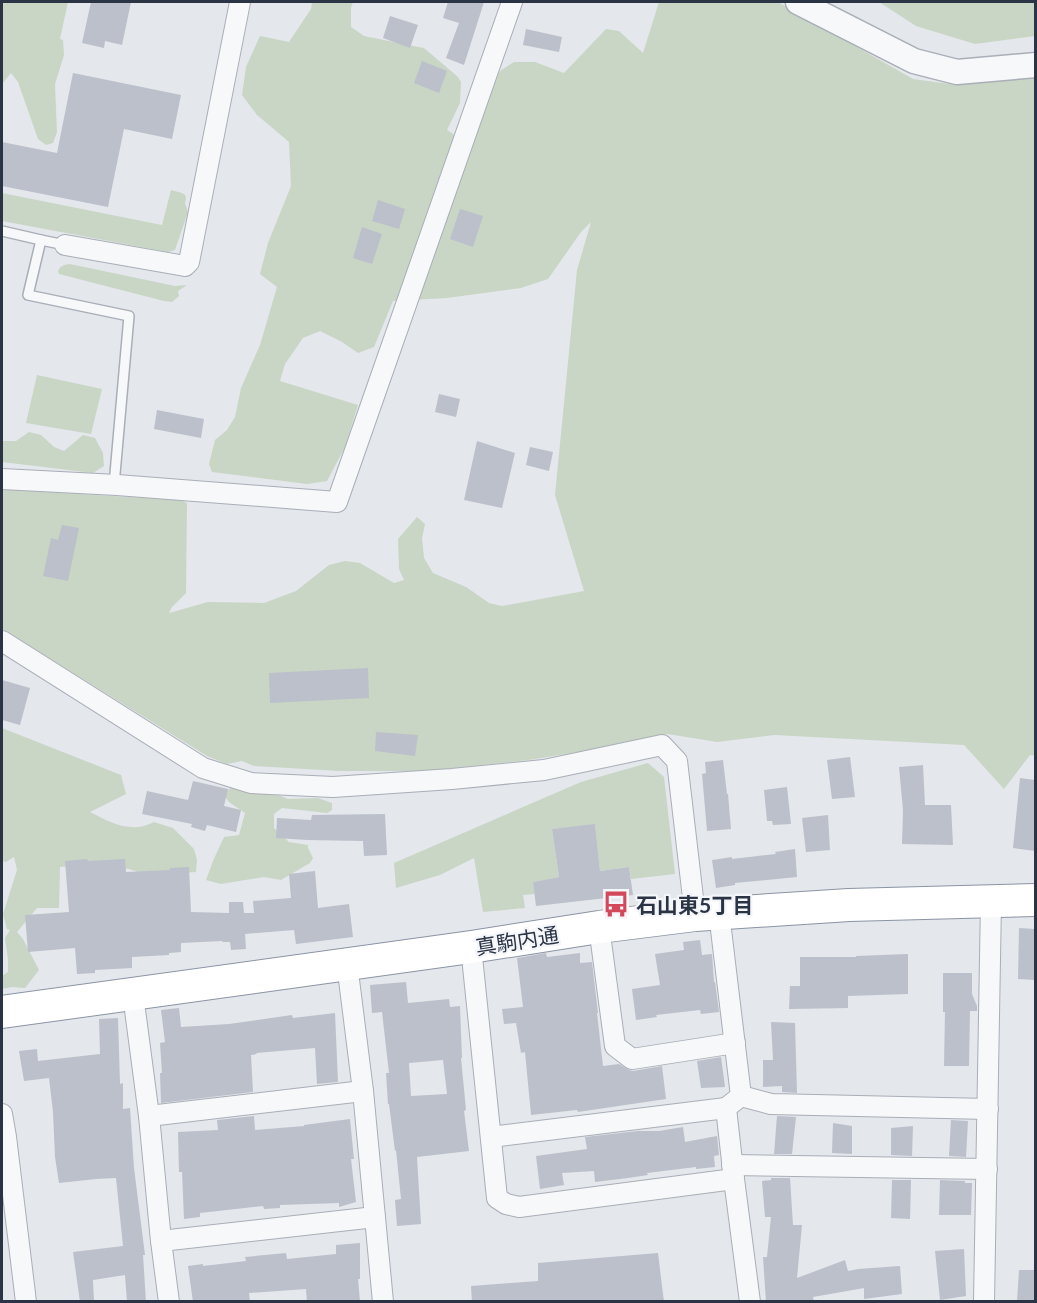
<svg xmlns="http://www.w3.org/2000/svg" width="1037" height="1303" font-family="Lato,'Noto Sans JP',sans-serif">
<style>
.green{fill:#c9d6c5}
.building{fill:#bbc0ca;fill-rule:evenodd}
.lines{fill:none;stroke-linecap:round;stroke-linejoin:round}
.service-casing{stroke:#a9aeb7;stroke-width:12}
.minor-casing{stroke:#a9aeb7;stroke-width:22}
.tertiary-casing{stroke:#a9aeb7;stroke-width:27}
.trunk-casing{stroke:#8b94a3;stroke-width:34}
.service{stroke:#f7f8fa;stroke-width:9}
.minor{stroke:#f7f8fa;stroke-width:20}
.tertiary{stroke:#f7f8fa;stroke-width:24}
.trunk{stroke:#fff;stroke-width:32}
.labels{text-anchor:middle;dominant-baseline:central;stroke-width:4.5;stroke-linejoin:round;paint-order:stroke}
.poi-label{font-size:21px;font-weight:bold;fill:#2b3445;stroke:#f4f6f9;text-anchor:start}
.street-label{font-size:21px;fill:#2b3445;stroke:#f4f6f9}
</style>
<rect width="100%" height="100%" fill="#e4e7ec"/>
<!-- green -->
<g class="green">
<path d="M2,2H68L60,39L63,40L64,55L55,84L57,132L53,143L46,145L38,139L18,82L11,73L2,84Z"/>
<path d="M312,2H353L351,8V27L364,36L424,48L458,77L461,82L460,103L447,130L471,146L488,98L500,71L514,62H535L564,73L606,29L619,31L643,53L659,2H778L913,79L957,85L1035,77L1036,756L1030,755L1004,789L964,745L775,735L717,742L668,734L615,746L529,760L428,771H339L254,766L242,761L227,764L207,756L2,629V489L53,492L60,489L78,494L181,500L187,503L186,593L172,607L169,613L208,602L264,603L296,591L329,565L345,561L360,563L394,583L404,580L399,569L398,539L417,517L425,524L422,538L424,558L433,573L466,587L489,603L502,606L584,591L555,495L577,270L591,222L581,232L548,279L521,288L447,298L393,301L374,347L358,353L342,342L320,331L303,338L285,364L280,381L358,405L345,447L327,481L307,484L212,472L209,464L215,440L227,430L235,417L241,388L260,345L277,287L260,274L268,243L291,186L289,142L257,115L242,95L246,67L260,36L289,42L311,9Z"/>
<path d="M879,2H1035V36L975,44L916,26Z"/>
<path d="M171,190L182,193L185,195L186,198L185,203L188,212L175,250L168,252L2,221V193L162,225Z"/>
<path d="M70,264L175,286L187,285L178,291L179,296L172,302L164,301L59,274L58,271C61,265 64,265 70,264Z"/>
<path d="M37,375L102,389L91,434L26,423Z"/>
<path d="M29,432L41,435L54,447L64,451L83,435L95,438L103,453L104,466L93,473L2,462V441H16Z"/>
<path d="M2,728L121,775L126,794L90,812C111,823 132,834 154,822L173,828L194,849L197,860L196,872L147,875L129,869L93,864L60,867L59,908H37L17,932L23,939L39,970L25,988L12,987L2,989V976L8,972V959L5,938L10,930L7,929L3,914L17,870L14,857L6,862L2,861Z"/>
<path d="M648,763L664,777L675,874L631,879L629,867L600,871L595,825L552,829L559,877L533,882L535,894L523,895L525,908L483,912L474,858L440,875L396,888L394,863L581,782Z"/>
<path d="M233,786L260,788L288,799L318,798L332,803V810L327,813L282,808L274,814V828L289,842L308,845V848L313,858L310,863L281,880L264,877L221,884L206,880L213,861L224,837L239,835L245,813L229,802L223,794Z"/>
</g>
<!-- building -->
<g class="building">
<path d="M91,2H131L122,45L105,41L104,48L82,43Z"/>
<path d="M448,2H484L464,65L446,58L459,23L443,18Z"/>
<path d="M390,16L418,25L410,48L383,38Z"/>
<path d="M526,29L562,37L559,52L523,45Z"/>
<path d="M422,61L447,71L439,93L414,83Z"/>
<path d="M73,73L181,95L172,139L124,129L108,207L2,186V142L57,153Z"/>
<path d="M378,200L405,209L399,229L372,221Z"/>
<path d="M460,209L483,216L473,247L450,239Z"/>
<path d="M362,227L382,234L372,264L353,258Z"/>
<path d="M439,394L460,399L456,417L435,412Z"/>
<path d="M157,410L204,419L201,438L154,429Z"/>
<path d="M477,441L515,453L502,508L464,500Z"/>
<path d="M530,447L553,452L549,471L526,465Z"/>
<path d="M62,525L79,528L68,581L43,576L51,538L58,540Z"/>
<path d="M368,668L369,698L270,703L269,673Z"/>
<path d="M2,680L30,688L20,725L2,720Z"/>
<path d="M376,732L418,735L415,756L375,751Z"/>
<path d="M850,757L855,797L832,799L827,760Z"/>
<path d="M723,760L727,794H728L731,829L707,831L702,774L706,773L705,762Z"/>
<path d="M923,765L925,805H951L953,845L902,844L903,810L899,767Z"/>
<path d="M1020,778L1035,780V851L1013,848Z"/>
<path d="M193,781L228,789L224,806L241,810L236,832L207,825L205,831L191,827L192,824L142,814L147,791L188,800Z"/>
<path d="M787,787L791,824L773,825L772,821H767L764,790Z"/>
<path d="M385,814L387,855L364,856L363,841L307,840L276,838L277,818L311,820L312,815Z"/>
<path d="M828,815L830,850L806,852L802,818Z"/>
<path d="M595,824L600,871L629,867L633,895L536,906L533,882L559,877L552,829Z"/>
<path d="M795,849L797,877L735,883V885L716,888L712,860L732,857V859L776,854L775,852Z"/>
<path d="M87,859L88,861L125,859L126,872L170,870V868L189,867L191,912L229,913V902H243L244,913H254L253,901L291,898L289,874L315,871L318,908L349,904L353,937L296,944L294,930L245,934L246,949L231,950L230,942H223L222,941L181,943V952L169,953V955L132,957V968L95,970V973L77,974L75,948L28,952L25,915L69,912L65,861Z"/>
<path d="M1019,928L1035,929V980L1018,979Z"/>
<path d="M700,940L702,955L712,954L714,982H715L719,1012L701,1014L700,1010L656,1015L657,1017L636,1020L632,989L660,985L655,954L684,950L683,942Z"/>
<path d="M546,953L547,957L580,953V963L592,962L598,1013H597L603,1066L619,1064L629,1070L633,1071L662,1066L666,1099L578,1112L577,1110L531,1115L525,1052L521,1053L516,1023L504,1024L502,1009L523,1007L517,958Z"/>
<path d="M908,954V994L848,996V1008L789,1009L790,986H800V957H856V956Z"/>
<path d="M943,973H972V994L977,1006V1011H970L969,1066H944L945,1012H943Z"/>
<path d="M406,982L408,1003L449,999L450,1007L460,1006L462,1058H461L466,1110L464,1111L469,1151L417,1157L421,1224L397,1226L395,1200L401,1199L396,1150L395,1151L389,1104H388L386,1073H389L382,1012L372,1013L370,985ZM443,1060L447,1094L411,1096L409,1063Z"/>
<path d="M179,1008L181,1027L229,1024L292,1015L293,1018L335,1013L338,1082L317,1084L315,1048L256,1053L257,1054L251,1055L253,1092L161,1103L160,1073H162L160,1043L165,1042L161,1010Z"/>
<path d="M118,1018L120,1084L123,1083V1109L130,1108L134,1168L145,1255H143L146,1302H127L125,1275L93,1280L94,1302H80L73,1252L123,1246L116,1178L96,1179L59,1183L55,1157L53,1112L49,1078L24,1081L19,1051L37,1049L38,1061L100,1054L99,1019Z"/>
<path d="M771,1022L795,1023L797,1093L782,1092V1086L763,1087V1060H773Z"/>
<path d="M721,1057L725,1087L701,1088L697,1061Z"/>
<path d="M254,1116L255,1130L304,1126V1125L350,1119L354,1159H351L356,1202L339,1207V1203L280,1205V1208L264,1209L263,1206L200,1213V1217L184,1219L182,1172H179L178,1132L218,1130L217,1120Z"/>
<path d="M777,1116L796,1117L792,1154H774Z"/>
<path d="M951,1120L968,1121L966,1157L949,1156Z"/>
<path d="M833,1123L852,1126V1154L832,1153Z"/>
<path d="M913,1126L912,1156L891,1155V1128Z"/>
<path d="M683,1127L685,1142L717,1136L719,1155L714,1156L715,1167L696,1169V1167L647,1173L648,1175L628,1178L595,1182L594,1171L562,1173L564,1185L540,1189L536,1156L587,1149L585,1137L638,1131H659Z"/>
<path d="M771,1178H790L793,1225H802L797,1278L845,1260L848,1271L858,1269L900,1266L902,1294L864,1299V1288L813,1297L814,1302H766L763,1257H767L771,1217H765L762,1181L771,1180Z"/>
<path d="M892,1180H911L910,1219L891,1218Z"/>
<path d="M940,1180L965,1181V1183H972L971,1215H939Z"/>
<path d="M360,1243V1279H358L360,1302H307L306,1289L249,1293L250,1302H193L188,1266L203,1264V1266L246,1261L245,1257L286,1253L287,1259L336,1254V1245Z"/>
<path d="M964,1249L966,1296L940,1300L935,1251Z"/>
<path d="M658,1253L664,1302H472L471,1286L538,1281V1263Z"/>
<path d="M1019,1270H1035V1302H1017Z"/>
</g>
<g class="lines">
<!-- service casing -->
<g class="service-casing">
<g id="service">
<path d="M2,231L41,240"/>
<path d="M65,245L41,240L28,295L129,316L114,485"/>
</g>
</g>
<!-- minor casing -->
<g class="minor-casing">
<g id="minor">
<path d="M65,245L185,266L189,262L240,2"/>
<path d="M2,479L117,485L337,502L512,2"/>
<path d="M2,641L203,768L251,783L333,787L452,779L544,770L662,745L677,761L695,915"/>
<path d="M719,913L741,1096L726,1108L734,1179"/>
<path d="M599,927L615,1046L632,1059L735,1043"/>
<path d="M471,947L497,1198L506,1204L519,1207L734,1179L750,1302"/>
<path d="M347,964L363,1091L383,1302"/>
<path d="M133,995L149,1116L161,1241L169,1302"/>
<path d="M741,1096L771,1104L988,1109"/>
<path d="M2,1114L6,1137L26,1302"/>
<path d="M149,1116L363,1091"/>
<path d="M491,1137L726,1108"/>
<path d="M732,1165L987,1169"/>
<path d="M161,1241L375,1217"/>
<path d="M984,1302L991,902"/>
</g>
</g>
<!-- tertiary casing -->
<g class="tertiary-casing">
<path id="tertiary" d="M798,2L914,61L957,72L1036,65"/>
</g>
<!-- trunk casing -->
<g class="trunk-casing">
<path id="trunk" d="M2,1012L471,947L599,927L695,915L849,905L1036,900"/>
</g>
<!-- service -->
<use href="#service" class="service"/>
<!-- minor -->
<use href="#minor" class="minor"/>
<!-- tertiary -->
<use href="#tertiary" class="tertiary"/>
<!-- trunk -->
<use href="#trunk" class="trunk"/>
</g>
<!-- icons -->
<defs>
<g id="bus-bare" transform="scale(2.07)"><path d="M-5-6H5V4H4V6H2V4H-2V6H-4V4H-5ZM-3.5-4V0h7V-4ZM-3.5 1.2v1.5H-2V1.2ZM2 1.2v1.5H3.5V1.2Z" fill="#d1495b" stroke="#f4f6f9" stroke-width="2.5" paint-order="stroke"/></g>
</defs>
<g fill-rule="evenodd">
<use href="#bus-bare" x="616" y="904"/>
</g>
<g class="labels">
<!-- poi labels -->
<g class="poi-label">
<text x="636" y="904">石山東5丁目</text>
</g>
<!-- street labels -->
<g class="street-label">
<text transform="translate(517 940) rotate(-9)">真駒内通</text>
</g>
</g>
<!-- border -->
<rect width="1037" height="1303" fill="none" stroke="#2b3445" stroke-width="6"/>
</svg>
